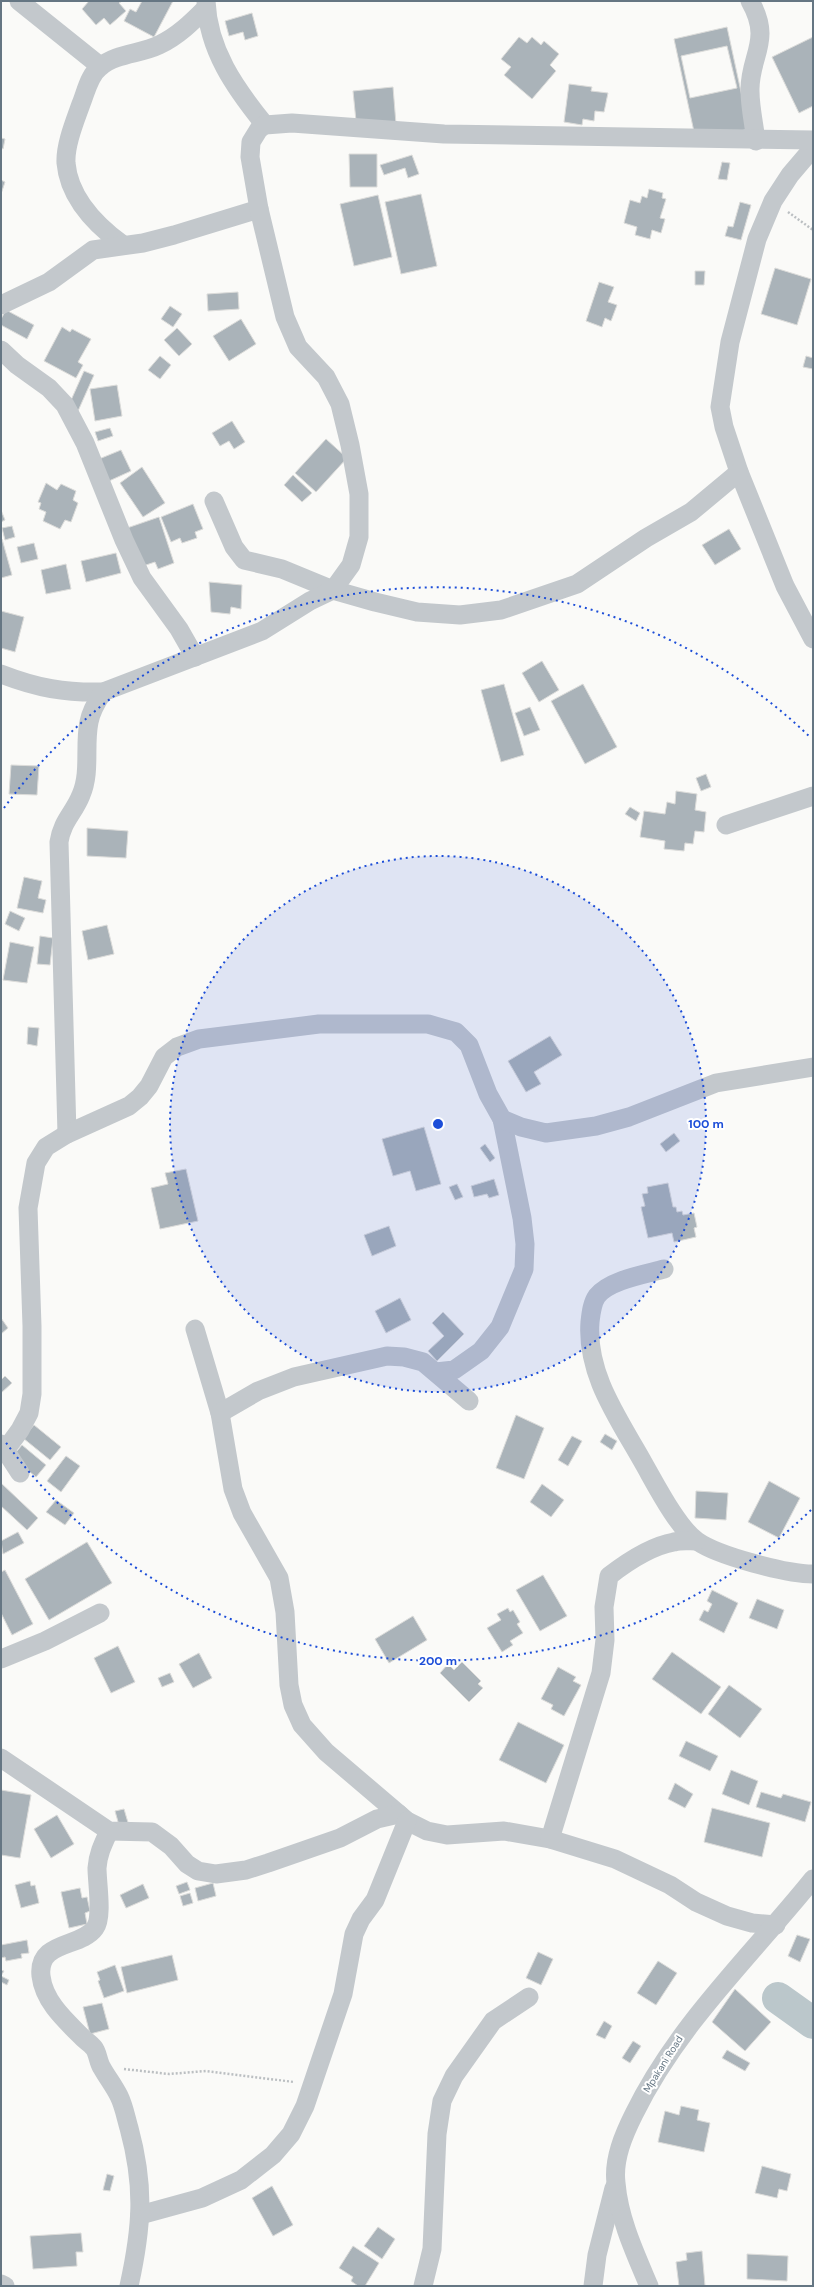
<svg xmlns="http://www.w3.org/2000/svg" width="814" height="2287" font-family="'DM Sans',sans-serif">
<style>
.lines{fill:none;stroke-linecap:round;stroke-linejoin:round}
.river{stroke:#bbc7cb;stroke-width:32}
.building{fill:#aab3b9;stroke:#dcdcda;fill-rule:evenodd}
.path{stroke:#bbbfc2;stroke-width:2.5;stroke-dasharray:2 2;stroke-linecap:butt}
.minor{stroke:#c3c8cc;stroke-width:19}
.ring{fill:none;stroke:#1d4ed8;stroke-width:2;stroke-dasharray:2 4}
.labels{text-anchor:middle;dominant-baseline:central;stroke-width:4;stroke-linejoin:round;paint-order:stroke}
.street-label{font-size:10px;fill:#657683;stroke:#fff}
.centre{fill:#1d4ed8;stroke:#fff;stroke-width:2}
.ring-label{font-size:12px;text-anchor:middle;font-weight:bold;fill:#1d4ed8;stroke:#fff;stroke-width:4;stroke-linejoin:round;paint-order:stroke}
</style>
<rect width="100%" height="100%" fill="#fafaf8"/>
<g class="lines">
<!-- river -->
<path class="river" d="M778,1998L813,2023"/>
</g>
<!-- building -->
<g class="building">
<path d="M89,1H122L119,3L126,11L110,25L104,18L96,25L82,9Z"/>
<path d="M142,1H173L154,37L124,21L130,9L136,12Z"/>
<path d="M252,13L258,36L245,40L243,32L229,36L225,21Z"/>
<path d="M727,27L749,129L696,141L674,39ZM727,46L737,88L690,98L681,56Z"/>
<path d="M519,37L527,43L532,37L541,45L544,41L559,54L550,65L556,71L532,99L504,75L511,67L501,59Z"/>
<path d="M813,37V106L799,113L772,57Z"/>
<path d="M569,84L592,87L591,91L608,93L604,112L595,111L594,121L583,119L582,125L564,122Z"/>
<path d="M393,87L396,124L356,121L353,91Z"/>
<path d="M1,138L5,139L3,149L1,148Z"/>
<path d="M349,154H377V187H350Z"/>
<path d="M412,155L419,174L408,178L405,168L384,175L380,165Z"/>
<path d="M722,162L730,163L727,180L718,179Z"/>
<path d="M1,180L5,182L1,194Z"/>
<path d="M649,189L663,193L662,198L666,199L660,218L665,219L661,233L652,230L650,239L635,235L637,227L624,223L630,200L640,203L642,196L647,198Z"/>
<path d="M421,194L437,266L401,274L385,202Z"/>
<path d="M378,195L392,257L354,266L340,204Z"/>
<path d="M740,202L751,205L741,240L725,236L728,226L733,227Z"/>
<path d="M775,268L811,279L797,325L761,314Z"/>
<path d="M695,271H705L704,285H695Z"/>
<path d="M599,282L614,287L608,302L617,305L611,321L605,318L602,327L586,321Z"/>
<path d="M238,292L239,309L208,311L207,294Z"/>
<path d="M170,306L182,314L173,327L161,319Z"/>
<path d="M6,310L34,325L27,339L1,325V319Z"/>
<path d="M241,319L256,344L229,361L213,336Z"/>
<path d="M62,327L70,332L72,329L91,339L78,362L83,365L76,378L44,361Z"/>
<path d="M177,328L192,344L179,356L164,340Z"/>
<path d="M160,356L171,365L160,379L148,370Z"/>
<path d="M806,356L813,358V369L803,367Z"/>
<path d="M84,371L94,375L78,411L68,407Z"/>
<path d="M117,385L122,416L95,421L90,389Z"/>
<path d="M232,421L245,442L234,449L229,441L220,446L212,433Z"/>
<path d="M110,428L113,436L98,441L95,432Z"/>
<path d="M326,439L347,458L316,492L295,473Z"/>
<path d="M121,450L131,471L109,481L99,459Z"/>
<path d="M142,467L165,503L143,517L120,483Z"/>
<path d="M293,475L312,493L302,502L284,485Z"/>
<path d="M46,483L57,490L61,484L76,491L73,500L78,503L71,522L65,520L60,529L43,521L46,512L39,509L41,503L38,502Z"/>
<path d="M193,504L203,529L195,532L197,538L182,543L180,538L171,542L161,517Z"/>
<path d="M1,510L5,520L1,522Z"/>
<path d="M159,517L174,563L158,569L155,562L140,567L127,528Z"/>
<path d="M12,526L15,537L5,540L2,528Z"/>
<path d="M729,529L741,549L715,565L702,545Z"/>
<path d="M2,539L12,575L1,578V540Z"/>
<path d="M34,543L38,559L21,563L17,547Z"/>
<path d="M116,553L121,573L86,582L81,561Z"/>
<path d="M66,564L71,589L46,594L41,570Z"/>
<path d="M209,582L242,585L241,609L231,607L230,614L211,612Z"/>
<path d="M1,611L24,617L15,652L1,648Z"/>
<path d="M542,661L559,690L539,702L522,673Z"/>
<path d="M504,684L524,755L501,762L481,690Z"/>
<path d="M583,684L617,747L585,764L551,701Z"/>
<path d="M530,707L540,730L524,736L515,713Z"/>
<path d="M11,765L39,766L37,795L9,794Z"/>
<path d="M706,774L711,787L701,791L696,778Z"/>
<path d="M676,791L697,794L695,810L706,812L704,832L695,831L693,844L685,843L684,851L664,849L665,841L640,837L644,811L665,814L667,802L675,804Z"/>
<path d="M630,807L640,813L636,821L625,814Z"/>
<path d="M87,828L128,831L126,858L87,856Z"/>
<path d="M24,877L42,881L38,898L46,900L43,913L17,908Z"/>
<path d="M10,911L25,918L19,931L5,924Z"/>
<path d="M107,925L114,954L88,960L82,931Z"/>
<path d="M40,936L53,938L50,965L37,964Z"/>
<path d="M10,942L34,947L27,983L3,980Z"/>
<path d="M28,1027L39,1028L37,1046L27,1044Z"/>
<path d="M550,1036L562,1055L534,1072L541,1084L526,1092L508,1061Z"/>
<path d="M424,1127L441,1184L416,1191L410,1171L393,1176L382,1139Z"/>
<path d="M674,1133L680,1141L666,1152L660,1144Z"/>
<path d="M485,1144L495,1158L490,1162L480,1148Z"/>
<path d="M186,1169L198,1221L160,1229L151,1188L168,1184L165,1173Z"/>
<path d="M494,1179L499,1195L489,1198L487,1194L474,1197L471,1186Z"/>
<path d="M668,1183L673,1207H676L677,1212L682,1211L683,1215L694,1213L697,1227L694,1228L696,1237L674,1242L672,1233L648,1238L641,1207L645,1206L642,1194L648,1193L647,1187Z"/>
<path d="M457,1184L463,1197L455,1200L449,1187Z"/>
<path d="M389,1226L396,1246L372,1256L364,1235Z"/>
<path d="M400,1298L411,1320L386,1333L375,1311Z"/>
<path d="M443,1312L464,1334L437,1361L428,1351L444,1336L432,1323Z"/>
<path d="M1,1318L8,1328L1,1334Z"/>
<path d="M5,1376L12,1383L1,1393V1380Z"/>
<path d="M516,1415L544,1428L524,1479L496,1468Z"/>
<path d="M34,1425L61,1447L50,1460L23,1438Z"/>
<path d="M605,1434L617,1441L612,1450L600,1442Z"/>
<path d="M572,1436L582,1441L568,1466L558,1460Z"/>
<path d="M22,1445L46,1465L36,1477L12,1457Z"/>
<path d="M66,1456L80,1466L61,1492L47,1481Z"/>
<path d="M769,1481L800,1498L779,1538L748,1522Z"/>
<path d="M1,1483L38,1518L27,1530L1,1506Z"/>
<path d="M542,1484L564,1500L551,1517L530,1502Z"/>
<path d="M696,1491L728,1493L726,1520L695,1518Z"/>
<path d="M56,1500L74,1513L65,1525L46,1512Z"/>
<path d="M18,1532L24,1543L3,1554L1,1541Z"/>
<path d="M87,1542L112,1583L49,1620L25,1579Z"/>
<path d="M5,1570L33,1624L12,1635L1,1613V1572Z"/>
<path d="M543,1575L567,1616L540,1631L516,1590Z"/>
<path d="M712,1590L738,1603L724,1633L699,1620L704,1610L708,1612L712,1604L707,1601Z"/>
<path d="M757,1599L784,1610L777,1629L749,1618Z"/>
<path d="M508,1608L510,1612L513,1610L520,1622L517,1624L523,1633L510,1641L513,1645L502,1652L487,1628L501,1620L497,1614Z"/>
<path d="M413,1616L427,1640L389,1663L375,1639Z"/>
<path d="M118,1646L135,1682L111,1693L94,1658Z"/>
<path d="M672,1652L721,1687L701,1714L652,1679Z"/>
<path d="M199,1653L212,1678L193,1688L179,1664Z"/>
<path d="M462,1662L481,1681L478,1684L483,1688L469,1702L440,1673L448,1664L454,1670Z"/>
<path d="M558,1667L576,1677L573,1681L581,1685L564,1716L551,1709L553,1705L541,1699Z"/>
<path d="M170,1673L174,1682L162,1687L158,1678Z"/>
<path d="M729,1685L762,1709L740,1738L708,1714Z"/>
<path d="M518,1722L564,1745L546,1783L499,1760Z"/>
<path d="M686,1741L718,1756L710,1771L679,1756Z"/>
<path d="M731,1770L758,1781L749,1805L722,1794Z"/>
<path d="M675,1783L693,1794L685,1808L668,1799Z"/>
<path d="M1,1790L31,1795L20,1858L1,1855Z"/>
<path d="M761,1792L781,1798L783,1794L811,1802L805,1822L756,1807Z"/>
<path d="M712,1808L770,1823L762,1857L704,1842Z"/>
<path d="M124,1809L129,1826L120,1829L115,1811Z"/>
<path d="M57,1815L74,1844L51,1858L34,1829Z"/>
<path d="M30,1881L31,1886L35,1885L39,1903L21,1908L15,1885Z"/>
<path d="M187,1882L190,1890L179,1894L176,1886Z"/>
<path d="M213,1883L216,1896L198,1901L195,1888Z"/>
<path d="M143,1884L149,1898L126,1908L120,1895Z"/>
<path d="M80,1888L82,1898L87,1897L90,1911L85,1913L87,1924L69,1928L61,1892Z"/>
<path d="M190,1893L193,1903L183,1906L180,1896Z"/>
<path d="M797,1935L810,1939L800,1962L788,1956Z"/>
<path d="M27,1940L29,1953L21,1954L22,1958L6,1961L5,1957L1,1958V1945Z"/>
<path d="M538,1952L553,1959L541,1985L526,1978Z"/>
<path d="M172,1955L178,1980L127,1993L121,1967Z"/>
<path d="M658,1961L677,1973L656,2005L637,1993Z"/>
<path d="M115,1965L124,1991L104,1998L98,1981L100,1980L97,1972Z"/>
<path d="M1,1970L4,1971L1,1976L9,1980L7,1985L1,1982Z"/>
<path d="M735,1989L771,2022L745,2051L712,2022Z"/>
<path d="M102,2003L109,2029L90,2034L83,2007Z"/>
<path d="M604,2021L612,2026L605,2039L596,2035Z"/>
<path d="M633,2041L641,2046L630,2063L622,2058Z"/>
<path d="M727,2050L750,2063L745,2071L722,2058Z"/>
<path d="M681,2106L699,2110L697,2120L710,2123L704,2152L658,2142L665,2111L679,2115Z"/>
<path d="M762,2166L791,2174L787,2191L779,2189L777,2198L755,2193Z"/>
<path d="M107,2174L114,2176L110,2191L103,2190Z"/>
<path d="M272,2186L293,2225L273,2236L252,2198Z"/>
<path d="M378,2227L395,2239L382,2259L364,2246Z"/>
<path d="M81,2233L83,2252H76L77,2266L33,2269L30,2236Z"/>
<path d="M353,2246L379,2263L365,2286H358L351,2281L353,2277L339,2268Z"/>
<path d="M702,2251L705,2286H679L676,2262L687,2260L686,2253Z"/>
<path d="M747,2254L788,2256L787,2281L747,2279Z"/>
</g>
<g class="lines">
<!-- path -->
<g class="path">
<path d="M788,212L813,230"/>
<path d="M124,2069L169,2074L206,2071L294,2082"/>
</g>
<!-- minor -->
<g class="minor">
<path d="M19,1L100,66"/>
<path d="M206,1C208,50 235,88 265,125"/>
<path d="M750,1C773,41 749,56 750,91C750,107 754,124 756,141"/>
<path d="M813,148L790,175L773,201L757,239L730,342L720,407L724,427L739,472L785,586L813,639"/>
<path d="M123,245C97,226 69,198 66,163C65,145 75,121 81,104C86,92 89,75 100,67C116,53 141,54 159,45C178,36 192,22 206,8"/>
<path d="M1,305L49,282L93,250L143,243L174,235L259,209"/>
<path d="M1,350L17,365L49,388L65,405L85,443L124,540L142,578L179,629L195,657"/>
<path d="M214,501L234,547L244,560L282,569L333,590L375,602L417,612L460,615L501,610L577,584L646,538L691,512L739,472"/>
<path d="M1,674C37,688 65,693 103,692L262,631L310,601L333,590L351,565L359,537V494L350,445L340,404L326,377L298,347L285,317L259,209L250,157L251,142L259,129L265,125L292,123L444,134L813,140"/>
<path d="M726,825L813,796"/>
<path d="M67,1134L59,842C62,821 74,813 81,795C91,772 84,746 89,722C91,711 97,701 103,692"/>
<path d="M664,1269C646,1274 609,1280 597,1296C592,1303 591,1313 590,1322C586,1375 619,1419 644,1464C656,1485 678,1528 697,1541C718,1556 787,1574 813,1574"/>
<path d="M195,1329L220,1413L233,1489L242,1513L279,1578L285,1612L289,1685L293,1705L302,1725L326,1752L407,1821L427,1831L447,1835L504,1831L550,1839L615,1859L670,1885L696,1902L727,1916L752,1923L776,1925"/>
<path d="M436,1372L454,1370L481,1351L500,1327L524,1269L525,1244L522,1218L502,1119"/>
<path d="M220,1413L258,1391L294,1377L387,1356L404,1357L423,1362L469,1401"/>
<path d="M1,1444L20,1473"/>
<path d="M6,1449L20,1430L29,1413L32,1394V1326L28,1208L36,1163L46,1147L67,1134L129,1106L140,1097L149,1086L164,1057L177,1047L199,1039L319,1024H428L456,1032L469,1045L488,1094L502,1119L521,1127L546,1133L596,1126L629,1117L716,1083L813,1067"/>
<path d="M1,1659L45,1641L100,1613"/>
<path d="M1,1758L109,1831L152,1832L171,1846L187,1864L198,1871L216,1874L246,1870L268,1863L340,1838L377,1819L399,1814"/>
<path d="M109,1831C103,1844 98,1854 97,1868C97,1883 103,1917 95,1928C81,1948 37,1940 41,1976C44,2002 66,2021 83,2038C86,2041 91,2044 94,2048C98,2053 98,2062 102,2068C107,2077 114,2086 119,2096C124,2106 126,2118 129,2128C145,2187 142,2227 129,2286"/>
<path d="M550,1839L601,1673L605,1640L604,1607L609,1576C627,1562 651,1546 674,1542C681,1540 689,1541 696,1541"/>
<path d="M140,2215L202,2198L241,2180L273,2155L291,2134L305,2106L343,1994L354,1934L361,1919L375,1900L407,1821"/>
<path d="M1,2284L5,2286"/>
<path d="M423,2286L432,2249L437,2134L442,2101L454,2076L493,2021L529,1997"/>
<path d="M593,2286L597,2255L614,2188"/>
<path d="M649,2286C635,2253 619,2219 616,2183C613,2159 624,2134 634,2114C678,2024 751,1956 813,1879"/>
</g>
</g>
<!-- distance rings -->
<circle cx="438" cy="1124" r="268" fill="#1d4ed8" fill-opacity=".12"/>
<g class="ring">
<circle cx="438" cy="1124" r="268"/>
<path d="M811 1510A537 537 0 0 1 4 1440M4 808A537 537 0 0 1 811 738"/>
</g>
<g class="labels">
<!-- street labels -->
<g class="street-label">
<text transform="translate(663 2064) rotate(-58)">Mpakani Road</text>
</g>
</g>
<circle cx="438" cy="1124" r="6" class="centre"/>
<g class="ring-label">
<text x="706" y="1128">100 m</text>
<text x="438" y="1665">200 m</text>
</g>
<!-- border -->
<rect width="814" height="2287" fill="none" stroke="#657683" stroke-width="4"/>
</svg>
